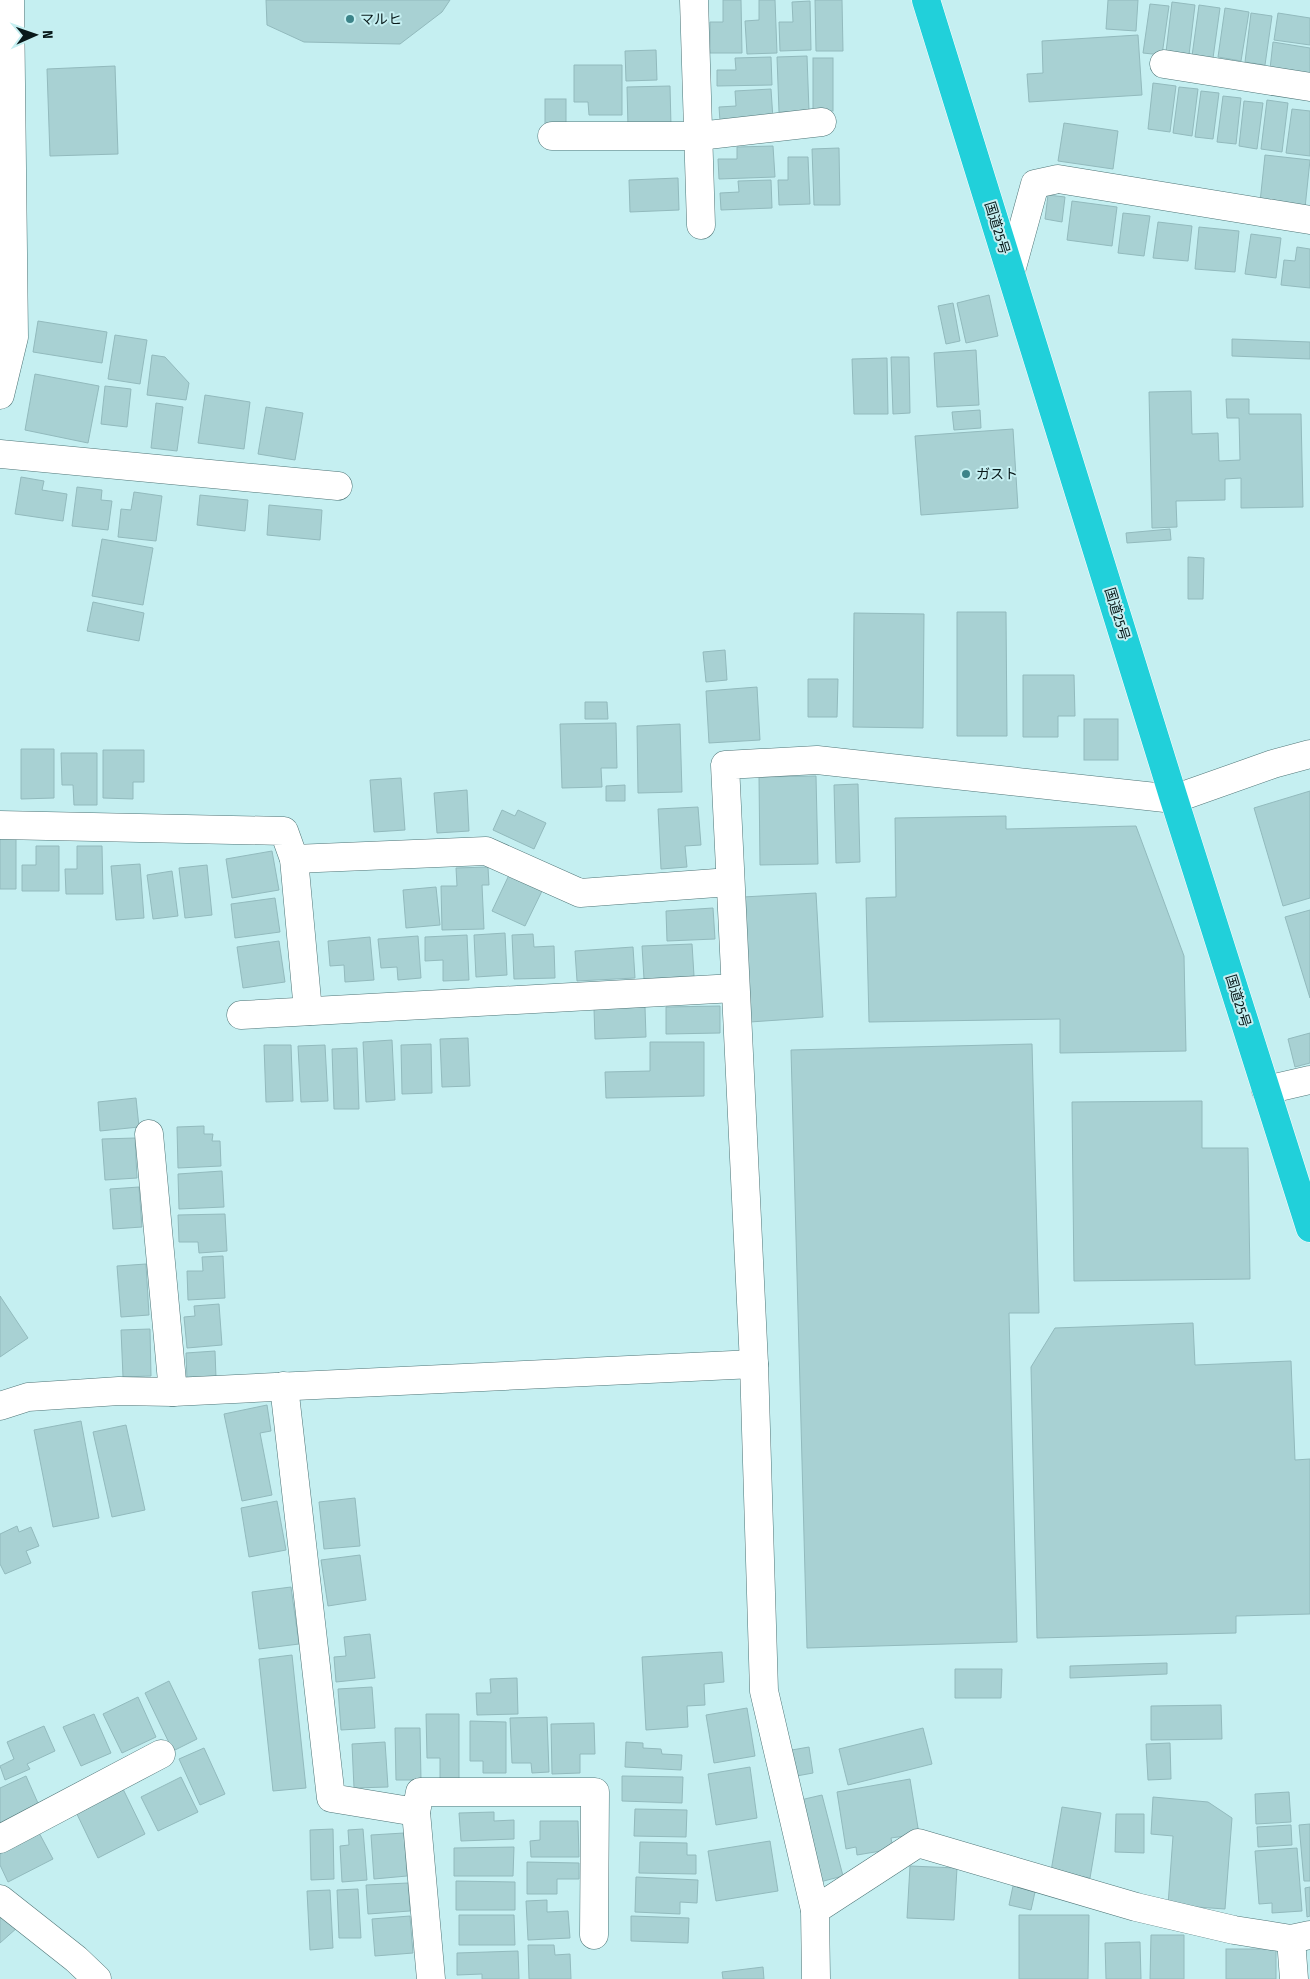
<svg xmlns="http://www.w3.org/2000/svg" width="1310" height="1979" font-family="'Fira Sans Condensed','Noto Sans JP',sans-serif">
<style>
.building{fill:#a8d1d3;stroke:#92babd}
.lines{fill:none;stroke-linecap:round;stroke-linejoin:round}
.minor-casing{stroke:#4f7577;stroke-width:29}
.highway-casing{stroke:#fff;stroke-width:29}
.minor{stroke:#fff;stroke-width:28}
.highway{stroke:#21d0da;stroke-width:28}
.poi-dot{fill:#3c8489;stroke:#c5eff1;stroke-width:2}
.labels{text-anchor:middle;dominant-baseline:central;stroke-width:4;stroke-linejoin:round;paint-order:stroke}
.poi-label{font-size:14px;fill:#09191a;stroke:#c5eff1;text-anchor:start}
.street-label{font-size:14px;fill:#09191a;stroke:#c5eff1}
</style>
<rect width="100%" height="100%" fill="#c5eff1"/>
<!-- building -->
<g class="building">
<path d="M266,0H450L442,12L400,44L304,42L267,25Z"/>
<path d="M723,0H741L742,53H710V22H723Z"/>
<path d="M759,0H775L777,53L747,54L745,21L759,20Z"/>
<path d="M815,0H842L843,51H816Z"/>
<path d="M1108,0H1138L1136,31L1106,29Z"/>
<path d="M810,1L811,50L780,51L779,22H793L792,2Z"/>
<path d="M1172,2L1195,5L1189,55L1166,52Z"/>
<path d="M1150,4L1169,6L1162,55L1143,53Z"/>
<path d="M1199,5L1220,8L1213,58L1192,56Z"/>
<path d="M1225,8L1249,12L1241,61L1218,57Z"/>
<path d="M1251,13L1272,16L1265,65L1245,62Z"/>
<path d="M1278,13L1310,18V45L1274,40Z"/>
<path d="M1138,35L1142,95L1029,102L1027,74L1043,73L1042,41Z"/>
<path d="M1273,42L1310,48V75L1270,69Z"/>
<path d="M656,50L657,80L626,81L625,51Z"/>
<path d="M807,56L809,111L779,112L777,57Z"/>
<path d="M771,57L772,85L717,86V70H736L735,58Z"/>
<rect x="813" y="58" width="20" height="53"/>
<path d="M574,65H622V115H589L588,102H574Z"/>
<path d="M115,66L118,154L50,156L47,69Z"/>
<path d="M1153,83L1176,86L1170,132L1148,129Z"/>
<path d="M670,86L671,126L628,127L627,87Z"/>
<path d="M1179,87L1198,89L1192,136L1173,133Z"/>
<path d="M771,89L773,119L720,121L719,107L736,106L735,91Z"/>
<path d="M1201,91L1219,93L1213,139L1195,137Z"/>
<path d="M1223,96L1241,98L1236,144L1217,142Z"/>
<rect x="545" y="99" width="21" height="26"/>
<path d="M1267,100L1288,103L1282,152L1261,149Z"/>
<path d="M1244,101L1263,103L1257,149L1239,146Z"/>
<path d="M1292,109L1310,111V156L1286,153Z"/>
<path d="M1064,123L1118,131L1113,169L1058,161Z"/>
<path d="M773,146L775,177L719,179L718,159H737V147Z"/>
<path d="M839,148L840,205H814L812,149Z"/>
<path d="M1265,155L1310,160L1305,208L1260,202Z"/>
<path d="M788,157H808L810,204L779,205L778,180H788Z"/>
<path d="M678,178L679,210L630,212L629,180Z"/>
<path d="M771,180L772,208L721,210L720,193L739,192L738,181Z"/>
<path d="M1048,195L1065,197L1062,222L1045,219Z"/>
<path d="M1072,201L1117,207L1112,246L1067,240Z"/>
<path d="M1123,213L1150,216L1144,256L1118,253Z"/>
<path d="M1158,222L1192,226L1188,261L1153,258Z"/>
<path d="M1199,227L1239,231L1235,272L1195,269Z"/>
<path d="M1251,234L1281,238L1276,278L1245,274Z"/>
<path d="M1297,247L1310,249V288L1281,285L1284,260L1295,261Z"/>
<path d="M989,295L998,336L966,343L957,303Z"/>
<path d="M953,303L960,341L946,344L938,306Z"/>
<path d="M38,321L107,332L102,363L33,352Z"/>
<path d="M115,335L147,340L140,384L108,379Z"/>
<path d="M1232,339L1310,342V359L1232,356Z"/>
<path d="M976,350L979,405L937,407L934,353Z"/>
<path d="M152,355L165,357L189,383L186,400L147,395Z"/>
<path d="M891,357H909L910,413L893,414Z"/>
<path d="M887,358L888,414H854L852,359Z"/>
<path d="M35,374L99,386L88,443L25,430Z"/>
<path d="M105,386L131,389L127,427L101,424Z"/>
<path d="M1191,391L1192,434L1218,433L1219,461L1240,460L1239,418H1227L1226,399H1249V414H1301L1303,507L1241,508V478L1225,479V500L1176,501L1177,527L1152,528L1149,392Z"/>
<path d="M205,395L250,402L244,449L198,443Z"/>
<path d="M156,403L183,407L177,451L151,448Z"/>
<path d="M266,407L303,413L295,460L258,454Z"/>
<path d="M980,410L981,428L954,430L952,412Z"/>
<path d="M1013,429L1018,508L921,515L915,436Z"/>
<path d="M21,477L44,481L42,490L67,494L63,521L15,514Z"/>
<path d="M77,487L102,490L101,500L112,501L108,530L72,526Z"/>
<path d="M134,492L162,496L156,541L118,537L121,509L131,510Z"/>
<path d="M200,495L248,500L245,531L197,525Z"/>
<path d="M269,505L322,510L320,540L267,535Z"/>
<path d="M1170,529L1171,540L1127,543L1126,533Z"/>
<path d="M102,539L153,548L143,605L92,596Z"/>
<path d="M1188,557L1204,558L1203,599H1188Z"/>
<path d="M93,602L144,613L139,641L87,631Z"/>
<path d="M957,612H1006L1007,736H957Z"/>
<path d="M854,613L924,614L923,728L853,727Z"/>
<path d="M725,650L727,680L706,682L703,652Z"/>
<path d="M1023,675H1074L1075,716H1058V737H1023Z"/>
<path d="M808,679H838L837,717H808Z"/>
<path d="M757,687L760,740L709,743L706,691Z"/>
<path d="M585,702H607L608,719H585Z"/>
<rect x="1084" y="719" width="34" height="41"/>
<path d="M616,723L617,768H601L602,787L562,788L560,724Z"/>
<path d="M680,724L682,792L638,793L637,726Z"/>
<path d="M21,749H54V798L21,799Z"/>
<path d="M103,750H144V782H133V799L103,798Z"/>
<path d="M61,753H97V805H74L73,785H62Z"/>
<path d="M816,776L818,864L760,865L759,777Z"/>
<path d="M401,778L405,830L374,832L370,780Z"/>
<path d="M858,784L860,862L836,863L834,785Z"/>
<path d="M625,785V801H606V786Z"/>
<path d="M467,790L469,831L437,833L434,793Z"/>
<path d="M1310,791V898L1283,906L1254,808Z"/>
<path d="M698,807L701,845L685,846L687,867L661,869L658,809Z"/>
<path d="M502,810L515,816L518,810L546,823L534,849L493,830Z"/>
<path d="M1006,816V829L1136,826L1184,956L1186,1051L1060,1053V1019L869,1022L866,898L896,897L895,818Z"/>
<path d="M0,836L16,837V889H0Z"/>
<path d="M36,846H59V891H22V865H36Z"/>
<path d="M77,846H102L103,894H66L65,869H77Z"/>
<path d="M272,851L279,890L232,898L226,859Z"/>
<path d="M140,864L144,918L116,920L111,866Z"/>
<path d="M207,865L212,915L185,918L179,868Z"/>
<path d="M488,867L489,885H482L484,929L442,930L441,886H457L456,868Z"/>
<path d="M172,871L178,916L153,919L147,875Z"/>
<path d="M509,875L542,891L525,926L492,911Z"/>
<path d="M436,887L440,925L406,928L403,890Z"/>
<path d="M816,893L823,1017L750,1022L743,897Z"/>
<path d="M275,898L280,932L235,938L231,904Z"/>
<path d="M713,908L715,939L667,941L666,911Z"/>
<path d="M1310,910V998L1285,917Z"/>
<path d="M505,933L507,975L476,977L474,935Z"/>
<path d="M533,934L534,947L554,946L555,978L514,979L512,935Z"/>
<path d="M467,935L469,980L443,981V960L425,961V937Z"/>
<path d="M418,936L421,978L398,980L397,967L381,968L378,939Z"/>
<path d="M370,937L374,980L345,982L344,965L330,966L328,941Z"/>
<path d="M279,941L285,982L243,988L237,947Z"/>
<path d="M692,944L694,976L644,979L642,946Z"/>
<path d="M633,947L635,978L577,981L575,951Z"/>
<path d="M720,1006V1033L666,1034V1007Z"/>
<path d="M645,1007L646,1037L595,1039L594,1009Z"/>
<path d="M1310,1033V1063L1295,1067L1288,1039Z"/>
<path d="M468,1038L470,1086L442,1087L440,1039Z"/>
<path d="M392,1040L395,1100L366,1102L363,1042Z"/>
<path d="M650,1042H704V1096L606,1098L605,1072L650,1071Z"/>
<path d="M431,1044L432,1093L402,1094L401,1045Z"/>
<path d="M1032,1044L1039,1313H1009L1017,1642L807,1648L791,1050Z"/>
<path d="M264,1045H291L293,1101L266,1102Z"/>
<path d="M325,1045L328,1101L301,1102L298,1046Z"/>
<path d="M357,1048L359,1109H334L332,1049Z"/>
<path d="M136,1098L139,1127L100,1131L98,1102Z"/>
<path d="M1202,1101V1148H1248L1250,1279L1074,1281L1072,1102Z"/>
<path d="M204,1126V1134H213L212,1141H220L221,1166L178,1168L177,1127Z"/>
<path d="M135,1138L137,1178L105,1180L102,1139Z"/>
<path d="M222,1171L224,1207L179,1209L178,1174Z"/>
<path d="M139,1187L142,1227L113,1229L110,1189Z"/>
<path d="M225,1214L227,1251L199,1253L198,1242H179L178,1215Z"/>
<path d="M223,1256L225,1298L188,1300L187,1271H203L202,1257Z"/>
<path d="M146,1264L149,1315L121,1317L117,1266Z"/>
<path d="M0,1296L28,1338L0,1357Z"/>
<path d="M219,1304L222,1345L187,1348L184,1317L195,1316L194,1306Z"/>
<path d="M1193,1323L1195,1365L1291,1361L1295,1460L1310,1459V1614L1236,1616V1633L1037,1638L1031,1367L1055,1328Z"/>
<path d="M150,1329L151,1376L123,1377L121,1330Z"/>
<path d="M215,1351L216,1378L187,1380L186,1353Z"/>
<path d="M267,1405L271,1431L260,1433L272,1495L242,1501L224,1414Z"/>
<path d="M81,1421L99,1518L53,1527L34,1430Z"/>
<path d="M126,1425L145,1510L112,1517L93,1432Z"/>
<path d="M355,1498L360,1546L324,1549L319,1502Z"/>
<path d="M277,1501L286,1550L249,1557L241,1508Z"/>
<path d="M17,1526L19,1532L31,1527L39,1546L26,1551L31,1563L5,1574L0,1564V1534Z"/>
<path d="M360,1555L366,1600L328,1606L321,1560Z"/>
<path d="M291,1587L299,1644L259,1649L252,1592Z"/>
<path d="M370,1634L375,1678L336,1682L334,1657L346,1656L344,1637Z"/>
<path d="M722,1652L724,1682L704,1684L705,1705L687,1706L688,1727L646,1730L642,1657Z"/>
<path d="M292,1655L306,1788L273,1791L259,1659Z"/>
<path d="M1167,1663V1674L1070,1678V1666Z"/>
<path d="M955,1669H1002L1001,1698H955Z"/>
<path d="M517,1678L518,1714L477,1715L476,1693H491L490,1679Z"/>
<path d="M169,1681L197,1739L173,1751L145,1693Z"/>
<path d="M372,1687L375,1728L341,1730L338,1689Z"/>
<path d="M138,1697L156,1737L122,1753L103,1714Z"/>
<path d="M1221,1705L1222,1739L1151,1740V1706Z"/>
<path d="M747,1708L755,1756L714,1763L706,1715Z"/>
<path d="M94,1714L111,1753L81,1766L63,1727Z"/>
<path d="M426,1714H459V1779H440V1758H427Z"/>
<path d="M547,1717L549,1772L532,1773L531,1763H512L510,1718Z"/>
<path d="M470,1721L506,1722V1773H483V1761H470Z"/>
<path d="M594,1723L595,1754H580V1773L552,1774L551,1724Z"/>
<path d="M44,1726L55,1751L27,1764L30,1769L5,1780L0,1766L14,1759L7,1742Z"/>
<path d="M395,1728H420L421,1780H396Z"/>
<path d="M923,1728L932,1764L848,1785L839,1749Z"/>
<path d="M385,1742L388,1787L354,1788L352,1744Z"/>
<path d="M626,1742L643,1743V1748L661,1749L662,1754L682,1755L681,1770L625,1767Z"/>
<path d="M1170,1743L1171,1779L1148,1780L1146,1744Z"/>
<path d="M809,1747L813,1773L791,1777L786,1751Z"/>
<path d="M204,1748L225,1794L200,1805L179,1759Z"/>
<path d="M750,1767L757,1818L716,1825L708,1774Z"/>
<path d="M26,1776L41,1810L3,1827L0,1821V1788Z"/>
<path d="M622,1776L683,1777L682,1803L622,1801Z"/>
<path d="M181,1777L198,1812L158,1831L141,1797Z"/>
<path d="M910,1779L919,1834L891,1838L893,1849L857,1855L856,1847L846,1849L837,1792Z"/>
<path d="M122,1787L145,1834L98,1858L75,1810Z"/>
<path d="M1289,1792L1291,1822L1256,1824L1255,1794Z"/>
<path d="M822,1795L843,1876L816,1883L796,1801Z"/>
<path d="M1153,1797L1208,1802L1232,1818L1225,1909L1168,1905L1173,1836L1151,1834Z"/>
<path d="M1062,1807L1101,1813L1090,1878L1051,1871Z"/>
<path d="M635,1809L687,1810L686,1837L634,1836Z"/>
<path d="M494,1812V1821L514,1820V1839L461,1841L459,1813Z"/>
<path d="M1116,1814H1144V1853L1115,1852Z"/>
<path d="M540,1821H578L579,1857H531L530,1841L540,1840Z"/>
<path d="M1310,1824V1881H1304L1299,1825Z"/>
<path d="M1291,1825L1292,1845L1258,1847L1257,1827Z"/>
<path d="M37,1829L53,1859L8,1882L0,1865V1848Z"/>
<path d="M333,1829L334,1879L311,1880L310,1830Z"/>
<path d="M363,1829L367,1880L342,1882L340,1846L349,1845L348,1830Z"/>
<path d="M404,1833L407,1876L374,1879L371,1835Z"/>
<path d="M770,1841L778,1891L716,1901L708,1851Z"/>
<path d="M640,1842L687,1843V1855H696V1874L639,1873Z"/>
<path d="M514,1847L513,1876H454V1848Z"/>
<path d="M1297,1848L1302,1911L1272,1913V1903L1259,1904L1255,1851Z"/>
<path d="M527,1862L579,1863V1879H557V1894H527Z"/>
<path d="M910,1866L957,1868L954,1920L907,1918Z"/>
<path d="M636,1877L698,1880L697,1903L680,1902V1914L635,1912Z"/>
<path d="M456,1881L515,1882V1910H456Z"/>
<path d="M408,1883L410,1911L368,1914L366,1885Z"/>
<path d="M1013,1886L1035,1892L1031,1910L1009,1905Z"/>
<path d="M1310,1887V1916L1307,1917L1305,1888Z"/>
<path d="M358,1889L361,1938H339L337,1890Z"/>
<path d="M330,1890L333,1948L310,1950L307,1891Z"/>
<path d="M547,1900V1912L568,1911L570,1938L528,1940L526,1901Z"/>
<path d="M6,1913L18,1927L0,1943V1919Z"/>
<path d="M459,1915H514L515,1945H459Z"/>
<path d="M1019,1915H1089L1088,1979H1019Z"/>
<path d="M410,1916L413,1953L375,1956L372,1919Z"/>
<path d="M631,1916L689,1918L688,1943L631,1941Z"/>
<path d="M1151,1935H1184V1979H1150Z"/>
<path d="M1140,1942L1141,1979H1106L1105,1943Z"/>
<path d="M528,1945H554L555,1955L570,1954L571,1979H529Z"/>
<rect x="1226" y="1949" width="50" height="30"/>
<path d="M518,1951L519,1979H482V1974L457,1975V1953Z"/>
<path d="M763,1967L764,1979H723L722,1972Z"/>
</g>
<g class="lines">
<!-- minor casing -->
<g class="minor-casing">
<g id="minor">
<path d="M694,0L701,225"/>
<path d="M1164,64L1310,87"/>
<path d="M552,136H699L822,122"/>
<path d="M1011,271L1035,184L1058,179L1310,220"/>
<path d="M0,395L14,337L10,0"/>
<path d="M0,454L338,486"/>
<path d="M0,825L284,831L294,859L308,1011"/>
<path d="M294,859L486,851L580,893L730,882"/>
<path d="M241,1015L735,988"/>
<path d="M1266,1090L1310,1080"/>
<path d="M149,1134L173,1392"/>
<path d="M284,1386L331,1798L416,1812L431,1979"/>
<path d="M0,1406L28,1397L119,1391L173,1392L754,1364"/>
<path d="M416,1812L420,1792H595L594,1935"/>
<path d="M0,1839L161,1754"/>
<path d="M0,1899L76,1959L97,1979"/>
<path d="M815,1910L918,1843L1136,1907L1234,1930L1291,1939L1310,1935"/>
<path d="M1291,1939L1294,1979"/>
<path d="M816,1979L815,1910L764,1691L754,1364L725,765L817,760L1174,799L1273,764L1310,754"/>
</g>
</g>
<!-- highway casing -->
<g class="highway-casing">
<path id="highway" d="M926,0L1174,799L1310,1228"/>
</g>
<!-- minor -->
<use href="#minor" class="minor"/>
<!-- highway -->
<use href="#highway" class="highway"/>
</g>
<!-- markers -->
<g class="poi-dot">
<circle cx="350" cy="19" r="5"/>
<circle cx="966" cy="474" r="5"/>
</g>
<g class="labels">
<!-- poi labels -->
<g class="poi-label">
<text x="360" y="19">マルヒ</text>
<text x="976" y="474">ガスト</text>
</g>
<!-- street labels -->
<g class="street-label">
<text transform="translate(997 228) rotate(73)">国道25号</text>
<text transform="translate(1117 614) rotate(73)">国道25号</text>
<text transform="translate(1238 1001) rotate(73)">国道25号</text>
</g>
</g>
<!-- north arrow -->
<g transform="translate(35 35) rotate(88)" stroke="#c5eff1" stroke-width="4" paint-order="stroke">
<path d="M0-4L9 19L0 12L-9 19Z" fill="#09191a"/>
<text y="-8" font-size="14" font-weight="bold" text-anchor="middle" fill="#09191a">N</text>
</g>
</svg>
